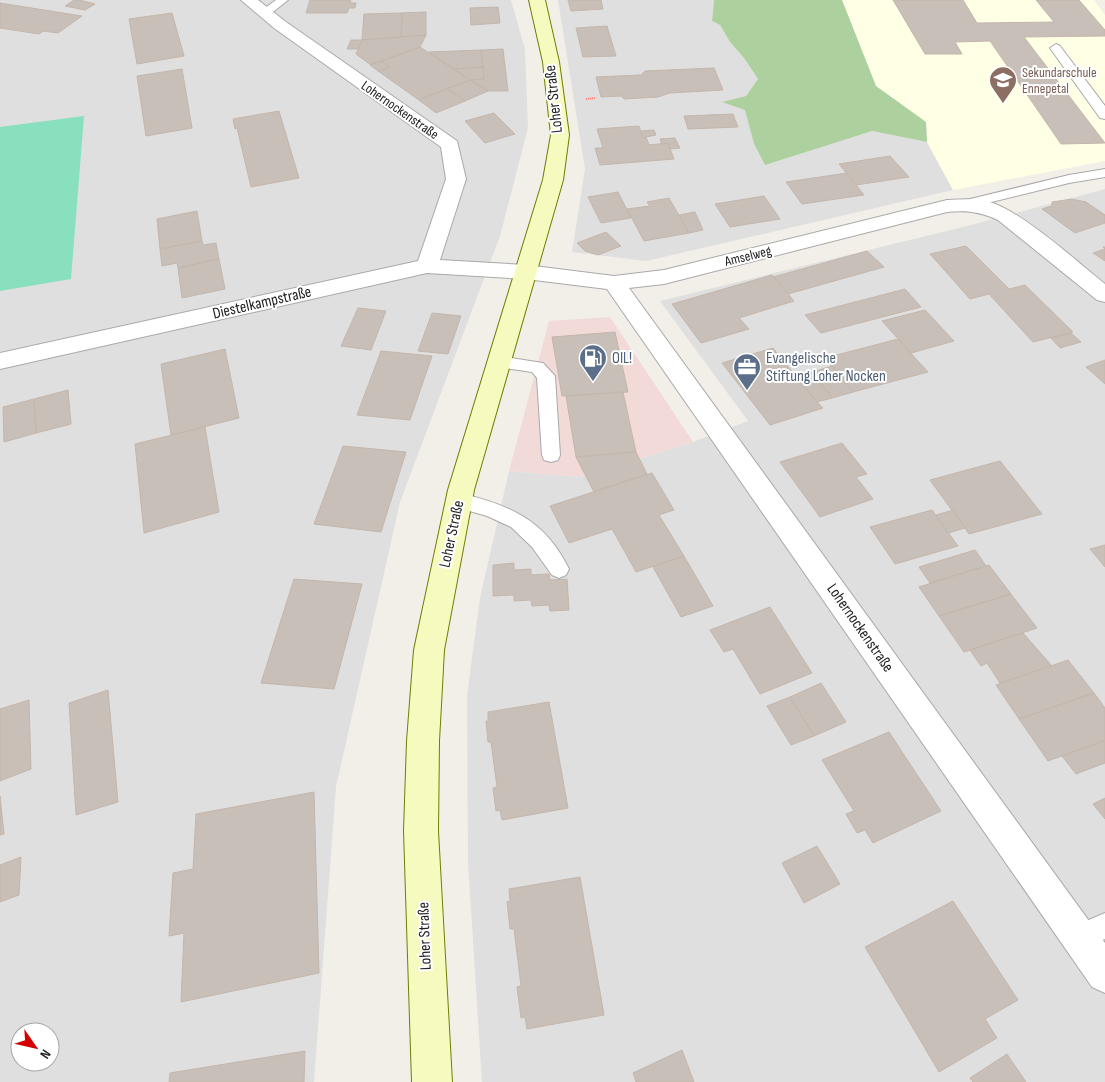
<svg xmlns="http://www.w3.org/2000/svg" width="1105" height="1082" font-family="'Sofia Sans Condensed',sans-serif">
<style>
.residential{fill:#e0dfdf;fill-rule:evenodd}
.commercial{fill:#f2dad9}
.education{fill:#ffffe5}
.forest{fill:#add19e}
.pitch{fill:#88e0be}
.building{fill:#c7bfb8;stroke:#c4b6ab}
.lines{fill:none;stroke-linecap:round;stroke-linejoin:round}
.lane-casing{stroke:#a9a9a9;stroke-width:2}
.street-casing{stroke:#a9a9a9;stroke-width:2}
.secondary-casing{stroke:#707d05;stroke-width:2}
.path{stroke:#fa8072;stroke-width:2;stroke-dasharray:1 1;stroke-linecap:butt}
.lane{fill:#fff;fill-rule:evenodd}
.street{fill:#fff;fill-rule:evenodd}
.secondary{fill:#f7fabf;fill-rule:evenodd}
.labels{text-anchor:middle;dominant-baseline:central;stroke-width:4;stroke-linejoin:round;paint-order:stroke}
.far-education-label{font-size:14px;fill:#785e54;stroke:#fff;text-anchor:start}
.far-street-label{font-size:14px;fill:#222;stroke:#fff}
.street-label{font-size:16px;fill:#222;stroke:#fff}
.service-label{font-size:16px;fill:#4e5e75;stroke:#fff;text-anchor:start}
</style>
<rect width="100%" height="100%" fill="#f2efe9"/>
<!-- residential -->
<g class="residential">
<path d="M0,0H511L525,49L528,128L500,236L400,502L336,787L314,1082H0ZM20,1032H50V1062H20Z"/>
<path d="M558,0H714L712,21L720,25L730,42L744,58L758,79L746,96L723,102L745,109L754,144L765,164L872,131L927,142L953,190L646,261L572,252L585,169Z"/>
<path d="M1105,189V1082H482L468,863L467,696L480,598L509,471L580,477L693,442L748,421L660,301L971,225Z"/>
</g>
<!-- commercial -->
<path class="commercial" d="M610,317L693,442L580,477L509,471L549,321Z"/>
<!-- education -->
<path class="education" d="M842,0H1094L1105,15V161L953,190L927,142L926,122L876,86Z"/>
<!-- forest -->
<path class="forest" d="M714,0H842L876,86L926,122L927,142L872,131L765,165L754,144L745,110L722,102L746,96L758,79L744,58L730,42L720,25L712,21Z"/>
<!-- pitch -->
<path class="pitch" d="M84,116L71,279L0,291V127Z"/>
<!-- building -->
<g class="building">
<path d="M74,0H79L95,4L85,10L65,6Z"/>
<path d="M310,0H351L350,3H356L355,8H349L347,13H306Z"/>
<path d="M568,0H601L603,9L571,11Z"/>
<path d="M893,0H963L977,23L1054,22L1036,0H1079L1105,30V36L1024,37L1105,143L1061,144L990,41L955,42L962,54H925Z"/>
<path d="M0,3L82,16L58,33L43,31L39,34L0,28Z"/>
<path d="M498,7L500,23L471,25L470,8Z"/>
<path d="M426,12V35L401,38L402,13Z"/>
<path d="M172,13L184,56L137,64L129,19Z"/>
<path d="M402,13L401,38L362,40L364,14Z"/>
<path d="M607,26L616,56L583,57L576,28Z"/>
<path d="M426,35L420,47L371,65L356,54L362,40Z"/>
<path d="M351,40H362L358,49H347Z"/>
<path d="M420,47L454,69L470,80L419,100L378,71L389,67L381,61Z"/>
<path d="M503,49L508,91H488L470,80L484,79L481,50Z"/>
<path d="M481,50L483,67L454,69L429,52Z"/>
<path d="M381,61L389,67L378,71L370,65Z"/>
<path d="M483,67L484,79L470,80L454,69Z"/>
<path d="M714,68L723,90L670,93L658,97L624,99L621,96L601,97L596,77L641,75L645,71Z"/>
<path d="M182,69L192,128L146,136L137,76Z"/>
<path d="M470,80L488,91L465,101L447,89Z"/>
<path d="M447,89L465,101L436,113L419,100Z"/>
<path d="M279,111L299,178L251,187L237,128L235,129L233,119Z"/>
<path d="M494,113L515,134L485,143L465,121Z"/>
<path d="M733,114L738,127L688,129L684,116Z"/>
<path d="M639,126L643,138L646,137L649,145L668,143L674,159L600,165L595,148H603L597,129Z"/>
<path d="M654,130L656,135L646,137L643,138L641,131Z"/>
<path d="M675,138L680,148L670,149L668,143L662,144L660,139Z"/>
<path d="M890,156L909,177L856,185L839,164Z"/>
<path d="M847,173L864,195L802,204L786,182Z"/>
<path d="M618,192L631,218L601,223L588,197Z"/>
<path d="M764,196L780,219L730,227L715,204Z"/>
<path d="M669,198L689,233L644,241L627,209L650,206L647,202Z"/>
<path d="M1072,199L1086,202L1105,215V223L1075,233L1042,209L1052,206V202Z"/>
<path d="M197,211L202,241L160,249L157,219Z"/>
<path d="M695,212L703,230L689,233L679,215Z"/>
<path d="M606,232L621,246L598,255L585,251L577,243Z"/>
<path d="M202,241L203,245L216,243L219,259L178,268L177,263L162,266L160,249Z"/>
<path d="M966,246L1009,289L1025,285L1073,332L1033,342L989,294L970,299L930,254Z"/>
<path d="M1103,247H1105V261L1093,253L1105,249Z"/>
<path d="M867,251L884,267L788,294L773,277Z"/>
<path d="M219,259L225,289L182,298L178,268Z"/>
<path d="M772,275L794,301L739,318L749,329L701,343L672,304Z"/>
<path d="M905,289L921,307L821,333L805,315Z"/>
<path d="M358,308L386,311L371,350L341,346Z"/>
<path d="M925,310L954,341L911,353L882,321Z"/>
<path d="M432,313L461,316L448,354L418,351Z"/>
<path d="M615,332L628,392L562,396L552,337Z"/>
<path d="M1071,333L1081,342L1060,348L1051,338Z"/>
<path d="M898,339L928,372L853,392L825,358Z"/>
<path d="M773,348L817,402L823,408L770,425L722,363Z"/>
<path d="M225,349L239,418L171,435L161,364Z"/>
<path d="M381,351L432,356L410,420L357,415Z"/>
<path d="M1105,360V384L1086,367Z"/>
<path d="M832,366L853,392L832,398L812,372Z"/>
<path d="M812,372L832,398L817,402L796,376Z"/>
<path d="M68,390L71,424L36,433L34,399Z"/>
<path d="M623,392L636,452L576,457L566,396Z"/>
<path d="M34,399L36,433L4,442L3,407Z"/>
<path d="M205,427L219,512L144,533L135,444Z"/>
<path d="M842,443L867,474L856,477L873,499L820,517L780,462Z"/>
<path d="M343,446L406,452L381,532L314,524Z"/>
<path d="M636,452L647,474L594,492L576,457Z"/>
<path d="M1000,461L1042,514L969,534L930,480Z"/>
<path d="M652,473L674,510L659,515L684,556L636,572L612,529L569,543L550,506Z"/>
<path d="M932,510L958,546L895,564L870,527Z"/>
<path d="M953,510L965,528L948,533L936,515Z"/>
<path d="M1105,545V567L1090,549Z"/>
<path d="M975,550L986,566L930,583L919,567Z"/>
<path d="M684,556L713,606L681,617L653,567Z"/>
<path d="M514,563V570L531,569V575L549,574L550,580L567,579L569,610L550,611L549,605L532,606L531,600L514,601V595L493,596V565Z"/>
<path d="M989,565L1011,594L939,616L919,587Z"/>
<path d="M294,579L362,584L334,689L261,683Z"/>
<path d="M1011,594L1037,628L964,652L939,616Z"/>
<path d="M770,607L812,673L760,694L733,649L724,652L710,630Z"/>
<path d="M1023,633L1052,666L1000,683L987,663L981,666L970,650Z"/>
<path d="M1068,660L1094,693L1019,719L996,685Z"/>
<path d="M821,683L846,722L814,736L790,697Z"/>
<path d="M108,690L118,802L76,815L69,703Z"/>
<path d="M1094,693L1105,708V740L1048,761L1019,719Z"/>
<path d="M790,697L814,736L791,745L767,706Z"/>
<path d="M29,700L31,769L0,781V709Z"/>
<path d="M549,702L568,808L502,820L500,810L496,811L493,788L497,787L491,742H488L486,721H488V712Z"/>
<path d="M889,732L941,811L873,843L865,830L857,833L846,814L854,811L822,760Z"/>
<path d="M1105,741V763L1076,774L1062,756Z"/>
<path d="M314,792L319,973L181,1002L184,933L169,936L173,873L193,869L196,814Z"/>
<path d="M0,796L4,834L0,835Z"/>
<path d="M1105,798V819L1093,804Z"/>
<path d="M817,846L840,884L804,903L782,863Z"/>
<path d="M21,857L19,895L0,902V865Z"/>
<path d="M580,877L604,1015L527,1029L525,1017L521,1018L517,987L521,986L514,929H510L507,902L510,901L509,889Z"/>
<path d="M953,901L1018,1000L985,1019L997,1038L939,1072L865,947Z"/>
<path d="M682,1050L694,1082H636L633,1073Z"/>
<path d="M305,1051L304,1082H169L170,1073Z"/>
<path d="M1007,1054L1026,1082H973L970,1078Z"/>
</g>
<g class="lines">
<!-- lane casing -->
<g class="lane-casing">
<g id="lane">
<path d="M276,0H288L269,15H261V11Z"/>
<path d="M1056,44L1060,46L1105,106V119L1100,118L1050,48Z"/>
<path d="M1105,169V177L1069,183L967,208L960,204L962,201L1069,175Z"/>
<path d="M498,356L543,363L555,376L560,455L558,460L551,462L544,460L542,455L537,378L532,372L492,366L489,362L492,358Z"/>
<path d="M459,493C510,505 545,520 569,569L566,575L559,578L552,575L532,547L511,527L487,516L452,506L449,501L452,496Z"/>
<path d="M1105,913V939L1079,950L1070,946L1066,937L1070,928Z"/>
</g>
</g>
<!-- street casing -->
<g class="street-casing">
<path id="street" d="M241,0H258L286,22L457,141L466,179L440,260L526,265L614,276L664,270L947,200C963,199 978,198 993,203C1027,216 1075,260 1105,284V302L1097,300L998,220C980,212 967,210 947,212L664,284L629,288L1105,943V993L1092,987L607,289L526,279L427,273L0,369V353L418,261L446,179L441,147L274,28Z"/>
</g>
<!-- secondary casing -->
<g class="secondary-casing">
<path id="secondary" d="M529,0H545L559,62L569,135L563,180L474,490L444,650L439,741L438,831L452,1082H412L404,831L407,741L414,650L448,490L543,180L551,135L543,62Z"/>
</g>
<!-- path -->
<path class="path" d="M586,99L595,98"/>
<!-- lane -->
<use href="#lane" class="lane"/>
<!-- street -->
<use href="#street" class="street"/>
<!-- secondary -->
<use href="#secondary" class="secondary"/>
</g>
<!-- icons -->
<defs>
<g id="school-pin" transform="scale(1.4375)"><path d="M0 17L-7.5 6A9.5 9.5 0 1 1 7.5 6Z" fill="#8d6e63" stroke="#fff"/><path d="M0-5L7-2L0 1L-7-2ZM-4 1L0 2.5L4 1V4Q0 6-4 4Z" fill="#fff"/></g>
<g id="fuel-pin" transform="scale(1.4375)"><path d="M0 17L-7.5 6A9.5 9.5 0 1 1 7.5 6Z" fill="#5c6f8a" stroke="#fff"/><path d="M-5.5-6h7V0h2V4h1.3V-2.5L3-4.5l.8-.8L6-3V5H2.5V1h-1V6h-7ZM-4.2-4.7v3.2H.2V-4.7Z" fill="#fff"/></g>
<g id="office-pin" transform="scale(1.4375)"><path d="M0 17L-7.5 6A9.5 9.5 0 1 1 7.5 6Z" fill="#5c6f8a" stroke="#fff"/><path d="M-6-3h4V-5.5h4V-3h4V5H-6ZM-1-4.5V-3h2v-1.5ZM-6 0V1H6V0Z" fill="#fff"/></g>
</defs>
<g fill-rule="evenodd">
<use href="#school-pin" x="1003" y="80"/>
<use href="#fuel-pin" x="593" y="358"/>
<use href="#office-pin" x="747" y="367"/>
</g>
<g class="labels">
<!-- far-education labels -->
<g class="far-education-label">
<text x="1022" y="72">Sekundarschule<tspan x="1022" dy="16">Ennepetal</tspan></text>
</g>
<!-- far-street labels -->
<g class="far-street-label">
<text transform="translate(400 110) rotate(35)">Lohernockenstraße</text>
<text transform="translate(748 256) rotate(-14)">Amselweg</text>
</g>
<!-- street labels -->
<g class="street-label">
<text transform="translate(554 99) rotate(-96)">Loher Straße</text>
<text transform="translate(262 303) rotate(-13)">Diestelkampstraße</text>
<text transform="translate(452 534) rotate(-78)">Loher Straße</text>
<text transform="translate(860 628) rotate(55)">Lohernockenstraße</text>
<text transform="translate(425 936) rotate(-92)">Loher Straße</text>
</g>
<!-- service labels -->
<g class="service-label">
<text x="612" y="358">OIL!</text>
<text x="766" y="358">Evangelische<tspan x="766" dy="18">Stiftung Loher Nocken</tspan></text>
</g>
</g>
<!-- north arrow -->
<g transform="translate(35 1047) rotate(124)"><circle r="24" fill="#ffffff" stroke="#a7a7a7"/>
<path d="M0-4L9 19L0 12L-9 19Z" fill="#d40000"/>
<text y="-8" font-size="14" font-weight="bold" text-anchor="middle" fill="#222222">N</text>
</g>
</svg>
